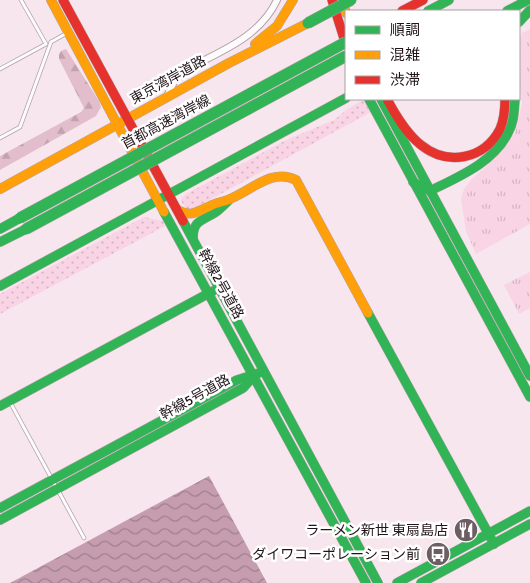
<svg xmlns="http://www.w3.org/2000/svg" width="530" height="583" font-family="Signika,'Noto Sans JP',sans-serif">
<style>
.grass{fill:url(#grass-dots)}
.forest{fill:url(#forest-firs)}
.park{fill:url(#park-tufts)}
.water{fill:url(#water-waves)}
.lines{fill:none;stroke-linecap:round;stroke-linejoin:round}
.lane-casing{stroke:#b1a3a9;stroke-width:4.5}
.street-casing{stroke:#b1a3a9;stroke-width:8}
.fast-casing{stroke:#b1a3a9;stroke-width:10}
.slow-casing{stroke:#b1a3a9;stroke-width:10}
.jam-casing{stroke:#b1a3a9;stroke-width:10}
.lane{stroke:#fefbfc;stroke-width:3}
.street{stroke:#fefbfc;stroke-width:6}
.fast{stroke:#30b455;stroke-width:9}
.slow{stroke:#ff9f0a;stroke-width:9}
.jam{stroke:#e5322d;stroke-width:9}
.fast-bridge-casing{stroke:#b1a3a9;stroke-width:12;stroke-linecap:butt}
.fast-bridge{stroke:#30b455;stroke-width:11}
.labels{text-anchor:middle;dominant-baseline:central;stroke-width:5;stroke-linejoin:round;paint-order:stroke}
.street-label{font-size:14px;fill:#211419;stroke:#fff}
.poi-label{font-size:14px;fill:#211419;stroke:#fff;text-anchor:end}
</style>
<defs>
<pattern id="grass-dots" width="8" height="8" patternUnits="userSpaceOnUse" patternTransform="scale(1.25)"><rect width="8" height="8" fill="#f9d4e4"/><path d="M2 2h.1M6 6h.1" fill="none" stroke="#d5b5c3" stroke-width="1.8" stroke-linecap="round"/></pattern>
<pattern id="forest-firs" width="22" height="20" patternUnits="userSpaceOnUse" patternTransform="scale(1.25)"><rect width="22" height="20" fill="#e2becd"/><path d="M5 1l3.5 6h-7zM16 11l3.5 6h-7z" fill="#c2a2af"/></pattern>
<pattern id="park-tufts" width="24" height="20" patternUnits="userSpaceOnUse" patternTransform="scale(1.25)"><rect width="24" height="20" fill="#f9d4e4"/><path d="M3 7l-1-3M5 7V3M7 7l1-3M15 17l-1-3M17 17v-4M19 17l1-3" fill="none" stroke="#d5b5c3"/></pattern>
<pattern id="water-waves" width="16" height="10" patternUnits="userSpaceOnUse" patternTransform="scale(1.25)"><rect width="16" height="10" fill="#c59dae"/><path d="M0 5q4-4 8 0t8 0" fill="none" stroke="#a07f8d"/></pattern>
</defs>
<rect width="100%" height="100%" fill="#f7e6ed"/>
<!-- grass -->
<g class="grass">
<path d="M365,99L371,112L195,208L186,209L181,201L182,198L186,194L286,140L334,120L349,108Z"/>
<path d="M144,217L163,221L165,226L0,314V294Z"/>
</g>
<!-- forest -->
<path class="forest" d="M66,49L99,101L101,107L96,116L0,170V156L81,112L84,108L59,59V54L61,51Z"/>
<!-- park -->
<g class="park">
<path d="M530,29V224L476,254L466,231L461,199L464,189L472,179L500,154L515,133L522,104L519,79V43L522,33Z"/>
<path d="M530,272V308L519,314L504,285Z"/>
</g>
<!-- water -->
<path class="water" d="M209,476L267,583H10Z"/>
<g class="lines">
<!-- lane casing -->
<g class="lane-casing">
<g id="lane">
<path d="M51,42L67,33"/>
<path d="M0,69L46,44L21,0"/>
<path d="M0,138L20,127L51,42"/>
<path d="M10,402L84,538"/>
</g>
</g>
<!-- street casing -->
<g class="street-casing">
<path id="street" d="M167,96L176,78L181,72C216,53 259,39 277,0"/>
</g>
<!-- fast casing -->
<g class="fast-casing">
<g id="fast">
<path d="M428,11L449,0"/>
<path d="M507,11L528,0"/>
<path d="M519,22L530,10"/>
<path d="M369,99L530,397"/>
<path d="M381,99L530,376"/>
<path d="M413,182L430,191C458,177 493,163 508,133C514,123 514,111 515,99"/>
<path d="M164,212L366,583"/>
<path d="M183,221L378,583"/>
<path d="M0,229L20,218"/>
<path d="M193,238C193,220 202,221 216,212C220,209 224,205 228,201"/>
<path d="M0,242L26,229"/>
<path d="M0,286L346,98"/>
<path d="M368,313L494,544"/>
<path d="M0,406L213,291"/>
<path d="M0,508L237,380L259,373"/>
<path d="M0,520L243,388L254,376"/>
<path d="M397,583L530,511"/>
<path d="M421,583L530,524"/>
</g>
</g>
<!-- slow casing -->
<g class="slow-casing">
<g id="slow">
<path d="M51,0L164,212"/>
<path d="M342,0L346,13"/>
<path d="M255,44L277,26L293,0"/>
<path d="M0,189L229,63L308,23"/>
<path d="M178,210C191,218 198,211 210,206C217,202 225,202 232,198C253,189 273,168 296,180L368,313"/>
</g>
</g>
<!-- jam casing -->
<g class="jam-casing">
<g id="jam">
<path d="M63,0L183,221"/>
<path d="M332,0L346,45"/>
<path d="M402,11L423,0"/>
<path d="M387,99C396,116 406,133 421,145C447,166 484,160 500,129C504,120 505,109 505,99"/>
</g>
</g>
<!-- lane -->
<use href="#lane" class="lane"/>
<!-- street -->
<use href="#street" class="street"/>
<!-- fast -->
<use href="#fast" class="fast"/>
<!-- slow -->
<use href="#slow" class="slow"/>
<!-- jam -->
<use href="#jam" class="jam"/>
<!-- fast-bridge casing -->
<g class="fast-bridge-casing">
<g id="fast-bridge">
<path d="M308,23L351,0"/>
<path d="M20,218L346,42"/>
<path d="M26,229L346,56"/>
</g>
</g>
<!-- fast-bridge -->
<use href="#fast-bridge" class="fast-bridge"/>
</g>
<!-- icons -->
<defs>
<g id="restaurant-disc" transform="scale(1.25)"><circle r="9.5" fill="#6c5e63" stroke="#fff"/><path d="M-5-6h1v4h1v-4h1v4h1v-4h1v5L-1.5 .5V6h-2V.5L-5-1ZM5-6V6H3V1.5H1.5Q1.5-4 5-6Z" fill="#fff"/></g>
<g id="bus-disc" transform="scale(1.25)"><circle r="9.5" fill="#6c5e63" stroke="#fff"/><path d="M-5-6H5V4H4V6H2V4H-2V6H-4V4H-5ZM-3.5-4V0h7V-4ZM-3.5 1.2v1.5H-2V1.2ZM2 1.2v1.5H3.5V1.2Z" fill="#fff"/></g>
</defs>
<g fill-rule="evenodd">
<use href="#restaurant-disc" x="466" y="530"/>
<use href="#bus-disc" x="438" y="554"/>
</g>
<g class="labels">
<!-- street labels -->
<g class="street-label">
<text transform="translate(168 80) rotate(-29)">東京湾岸道路</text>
<text transform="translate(166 122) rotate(-28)">首都高速湾岸線</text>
<text transform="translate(221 284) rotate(61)">幹線2号道路</text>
<text transform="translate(195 397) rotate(-29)">幹線5号道路</text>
</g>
<!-- poi labels -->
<g class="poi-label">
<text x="448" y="530">ラーメン新世 東扇島店</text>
<text x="420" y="554">ダイワコーポレーション前</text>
</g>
</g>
<!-- legend -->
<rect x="345" y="10" width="175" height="90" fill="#ffffff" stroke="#a6a1a3"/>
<rect x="355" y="26" width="25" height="8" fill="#30b455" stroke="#a6a1a3"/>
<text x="390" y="35" font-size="15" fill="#211419">順調</text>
<rect x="355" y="51" width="25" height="8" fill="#ff9f0a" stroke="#a6a1a3"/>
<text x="390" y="60" font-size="15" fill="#211419">混雑</text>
<rect x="355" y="76" width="25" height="8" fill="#e5322d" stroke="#a6a1a3"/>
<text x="390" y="85" font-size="15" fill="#211419">渋滞</text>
</svg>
